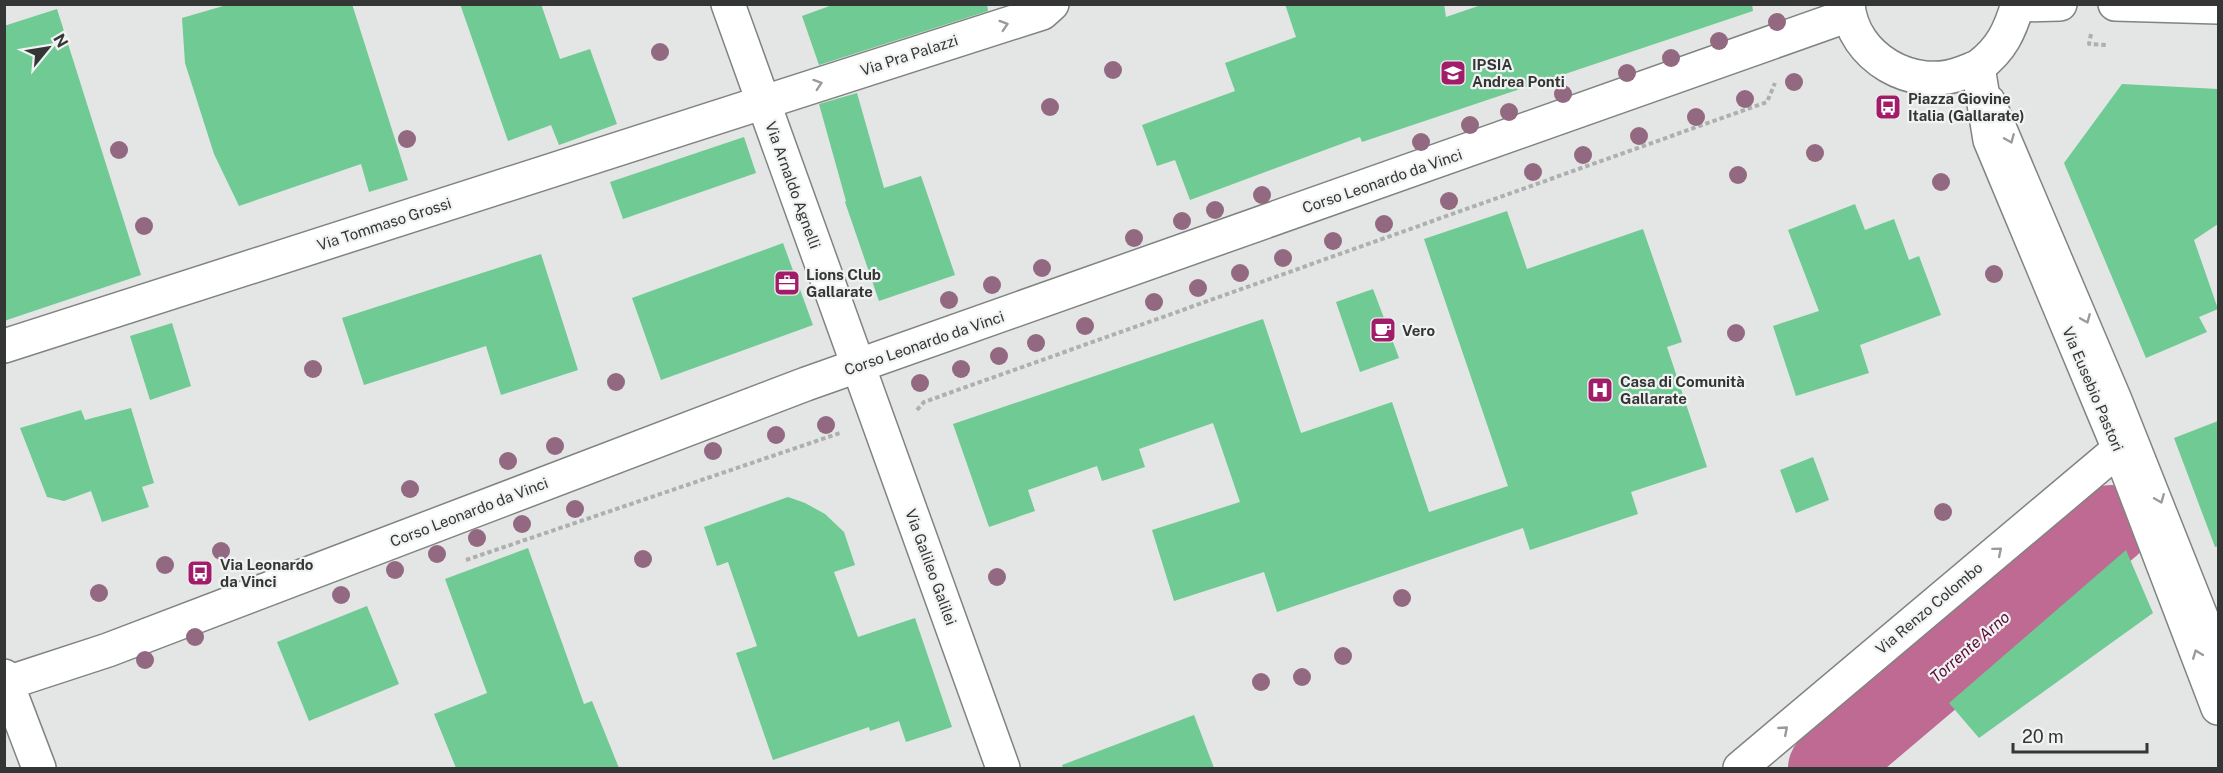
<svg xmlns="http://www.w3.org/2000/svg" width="2223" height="773" font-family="'Public Sans',sans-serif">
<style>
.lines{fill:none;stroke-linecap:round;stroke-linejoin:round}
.river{stroke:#bf6a92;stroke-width:80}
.building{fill:#6fca94}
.service-casing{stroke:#808481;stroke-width:27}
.minor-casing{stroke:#808481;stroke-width:36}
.primary-casing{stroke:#808481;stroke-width:36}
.path{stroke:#adb0ae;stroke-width:4;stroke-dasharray:4.5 3;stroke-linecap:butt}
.service{stroke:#fff;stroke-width:24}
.minor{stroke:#fff;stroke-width:33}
.primary{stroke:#fff;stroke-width:33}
.tree{fill:#936982}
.oneway{stroke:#9a9a9a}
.labels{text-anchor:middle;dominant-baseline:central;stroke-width:4.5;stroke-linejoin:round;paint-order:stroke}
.street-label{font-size:15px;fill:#343635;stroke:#f0f3f1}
.poi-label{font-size:15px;font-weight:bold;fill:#343635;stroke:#f0f3f1;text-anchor:start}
.water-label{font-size:16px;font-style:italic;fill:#590937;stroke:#f0f3f1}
</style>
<rect width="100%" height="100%" fill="#e3e6e4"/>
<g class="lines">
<!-- river -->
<path class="river" d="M1828,768L1843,752L2111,525"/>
</g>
<!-- building -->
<g class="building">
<path d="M230,4H352L408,180L369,192L361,164L239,206L214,154L185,63L182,18Z"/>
<path d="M460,4H541L560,59L590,49L617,124L559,145L551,125L508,141Z"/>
<path d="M835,4H987L988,11L819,65L802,16Z"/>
<path d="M1285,4H1444L1446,17L1484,4H1752L1753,11L1362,142L1360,137L1190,200L1175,160L1157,166L1142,125L1235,91L1225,63L1296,37Z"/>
<path d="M57,9L141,275L4,321V26Z"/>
<path d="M2122,84L2218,89V224L2194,240L2218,309L2199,317L2207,332L2146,358L2064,163Z"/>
<path d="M857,93L884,188L921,176L955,275L879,301L845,202L846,201L819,104Z"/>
<path d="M744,137L756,173L623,219L610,182Z"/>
<path d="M1855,204L1865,230L1894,219L1909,260L1919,256L1941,315L1860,345L1869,373L1796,396L1773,326L1819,311L1788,230Z"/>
<path d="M1507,211L1527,269L1643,229L1682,342L1667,347L1707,467L1631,492L1638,514L1530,550L1523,528L1277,612L1264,572L1174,601L1152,530L1240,502L1213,423L1139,449L1145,467L1102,481L1097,466L1028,490L1035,511L989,527L953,424L1263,319L1301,433L1392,402L1429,512L1508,486L1424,239Z"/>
<path d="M783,243L813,325L661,380L632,298Z"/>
<path d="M541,254L578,370L501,395L486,346L364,385L342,318Z"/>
<path d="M1373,289L1399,358L1360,372L1336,302Z"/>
<path d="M172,323L191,386L150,400L130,336Z"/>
<path d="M131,408L154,483L142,487L149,507L102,522L91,491L64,501L47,497L20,428L81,410L85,420Z"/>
<path d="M2218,421V546L2215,547L2174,438Z"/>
<path d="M1813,457L1829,500L1796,513L1780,470Z"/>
<path d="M788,497L805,503L825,514L844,532L855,565L834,572L858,637L915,618L952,727L906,742L899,721L870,731L869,727L773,760L736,653L757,646L728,562L717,566L704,527Z"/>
<path d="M528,548L584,704L592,701L619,768H456L434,714L487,693L445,579Z"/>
<path d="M2126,550L2153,613L1979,738L1949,703Z"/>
<path d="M367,606L399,684L309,721L277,642Z"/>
<path d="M1194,715L1214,768H1063L1062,765Z"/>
</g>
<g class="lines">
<!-- service casing -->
<g class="service-casing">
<path id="service" d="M1992,99L2119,398L2218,647"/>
</g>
<!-- minor casing -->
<g class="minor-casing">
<g id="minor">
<path d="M728,4L1003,768"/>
<path d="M1848,4C1852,58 1914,92 1962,73C1967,71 1974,69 1979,66C2002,49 2010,30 2018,4"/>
<path d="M2115,4L2218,7"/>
<path d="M2018,5L2060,4"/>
<path d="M1978,67L1990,140L2119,449L2218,708"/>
<path d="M4,346L1042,13L1052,4"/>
<path d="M4,684L108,650L806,384L1849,15"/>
<path d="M1740,768L2119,449"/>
</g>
</g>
<!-- primary casing -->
<g class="primary-casing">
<path id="primary" d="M4,676L39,768"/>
</g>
<!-- path -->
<g class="path">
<path d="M2091,34L2089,44L2107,45"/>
<path d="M917,410L924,402L1767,102L1775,83"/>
<path d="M466,560L840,433"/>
</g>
<!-- service -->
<use href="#service" class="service"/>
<!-- minor -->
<use href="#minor" class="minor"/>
<!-- primary -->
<use href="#primary" class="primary"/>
</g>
<!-- trees -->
<g class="tree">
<circle cx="1777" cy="22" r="9"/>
<circle cx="1719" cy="41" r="9"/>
<circle cx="660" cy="52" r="9"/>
<circle cx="1671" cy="58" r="9"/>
<circle cx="1113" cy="70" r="9"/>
<circle cx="1627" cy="73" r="9"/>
<circle cx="1794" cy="82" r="9"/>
<circle cx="1563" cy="94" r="9"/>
<circle cx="1745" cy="99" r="9"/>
<circle cx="1050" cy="107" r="9"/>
<circle cx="1509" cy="112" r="9"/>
<circle cx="1696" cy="117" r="9"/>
<circle cx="1470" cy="125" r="9"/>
<circle cx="1639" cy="136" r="9"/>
<circle cx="407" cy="139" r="9"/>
<circle cx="1421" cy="142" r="9"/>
<circle cx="119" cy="150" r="9"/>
<circle cx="1815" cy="153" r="9"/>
<circle cx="1583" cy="155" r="9"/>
<circle cx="1533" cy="172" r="9"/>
<circle cx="1738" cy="175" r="9"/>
<circle cx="1941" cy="182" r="9"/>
<circle cx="1262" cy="195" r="9"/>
<circle cx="1449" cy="201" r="9"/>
<circle cx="1215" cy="210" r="9"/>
<circle cx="1182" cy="221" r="9"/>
<circle cx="1384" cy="224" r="9"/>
<circle cx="144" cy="226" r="9"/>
<circle cx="1134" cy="238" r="9"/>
<circle cx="1333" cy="241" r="9"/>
<circle cx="1283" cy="258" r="9"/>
<circle cx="1042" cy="268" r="9"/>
<circle cx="1240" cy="273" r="9"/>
<circle cx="1994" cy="274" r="9"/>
<circle cx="992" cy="285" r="9"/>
<circle cx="1198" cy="288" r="9"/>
<circle cx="949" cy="300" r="9"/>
<circle cx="1154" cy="302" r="9"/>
<circle cx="1085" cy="326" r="9"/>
<circle cx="1736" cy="333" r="9"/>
<circle cx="1036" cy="343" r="9"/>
<circle cx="999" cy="356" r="9"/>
<circle cx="313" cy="369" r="9"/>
<circle cx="961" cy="369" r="9"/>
<circle cx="616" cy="382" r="9"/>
<circle cx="920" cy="383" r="9"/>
<circle cx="826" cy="425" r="9"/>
<circle cx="776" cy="435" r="9"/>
<circle cx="555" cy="446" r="9"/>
<circle cx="713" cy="451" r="9"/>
<circle cx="508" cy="461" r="9"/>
<circle cx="410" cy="489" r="9"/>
<circle cx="575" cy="509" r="9"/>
<circle cx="1943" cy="512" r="9"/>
<circle cx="522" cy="524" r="9"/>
<circle cx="477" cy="538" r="9"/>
<circle cx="221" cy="551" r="9"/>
<circle cx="437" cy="554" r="9"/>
<circle cx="643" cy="559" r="9"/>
<circle cx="165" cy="565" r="9"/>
<circle cx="395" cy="570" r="9"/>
<circle cx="997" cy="577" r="9"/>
<circle cx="99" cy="593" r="9"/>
<circle cx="341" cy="595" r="9"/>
<circle cx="1402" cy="598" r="9"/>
<circle cx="195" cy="637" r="9"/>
<circle cx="1343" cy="656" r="9"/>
<circle cx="145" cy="660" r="9"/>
<circle cx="1302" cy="677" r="9"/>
<circle cx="1261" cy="682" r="9"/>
</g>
<!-- one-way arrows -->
<defs><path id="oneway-chevron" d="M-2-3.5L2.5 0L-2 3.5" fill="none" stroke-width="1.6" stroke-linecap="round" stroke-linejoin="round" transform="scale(1.5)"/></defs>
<g class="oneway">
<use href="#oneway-chevron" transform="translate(1004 25) rotate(-18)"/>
<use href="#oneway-chevron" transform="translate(818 84) rotate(-18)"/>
<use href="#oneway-chevron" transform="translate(2010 139) rotate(67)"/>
<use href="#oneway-chevron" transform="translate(2086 319) rotate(67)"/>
<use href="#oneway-chevron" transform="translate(2160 499) rotate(68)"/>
<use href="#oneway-chevron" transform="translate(1998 551) rotate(-40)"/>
<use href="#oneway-chevron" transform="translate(2197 654) rotate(-111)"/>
<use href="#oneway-chevron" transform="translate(1784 730) rotate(-41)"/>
</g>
<!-- icons -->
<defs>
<g id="school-square" transform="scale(1.35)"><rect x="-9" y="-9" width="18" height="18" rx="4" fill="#a21d69" stroke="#f0f3f1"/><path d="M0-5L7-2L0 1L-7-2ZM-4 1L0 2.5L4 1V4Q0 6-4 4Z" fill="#fff"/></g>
<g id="bus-square" transform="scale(1.35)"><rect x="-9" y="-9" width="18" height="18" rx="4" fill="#a21d69" stroke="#f0f3f1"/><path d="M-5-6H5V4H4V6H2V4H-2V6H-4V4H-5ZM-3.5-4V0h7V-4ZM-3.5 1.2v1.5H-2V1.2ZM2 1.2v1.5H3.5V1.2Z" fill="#fff"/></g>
<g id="office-square" transform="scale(1.35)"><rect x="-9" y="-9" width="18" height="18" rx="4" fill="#a21d69" stroke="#f0f3f1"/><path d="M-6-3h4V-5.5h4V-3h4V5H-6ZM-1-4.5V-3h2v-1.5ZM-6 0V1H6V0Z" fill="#fff"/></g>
<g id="cafe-square" transform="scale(1.35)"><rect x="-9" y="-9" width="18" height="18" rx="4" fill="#a21d69" stroke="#f0f3f1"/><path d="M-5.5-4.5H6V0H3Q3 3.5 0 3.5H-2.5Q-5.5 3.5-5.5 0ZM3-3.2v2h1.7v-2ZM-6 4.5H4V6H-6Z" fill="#fff"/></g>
<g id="hospital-square" transform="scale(1.35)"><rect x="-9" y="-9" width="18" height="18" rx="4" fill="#a21d69" stroke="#f0f3f1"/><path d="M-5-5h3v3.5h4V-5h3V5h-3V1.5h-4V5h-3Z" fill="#fff"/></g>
</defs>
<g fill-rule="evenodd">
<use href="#school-square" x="1453" y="73"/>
<use href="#bus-square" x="1888" y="107"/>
<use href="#office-square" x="787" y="283"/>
<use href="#cafe-square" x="1383" y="330"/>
<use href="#hospital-square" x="1600" y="390"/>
<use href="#bus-square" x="200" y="573"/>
</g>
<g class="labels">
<!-- street labels -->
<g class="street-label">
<text transform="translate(909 55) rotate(-18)">Via Pra Palazzi</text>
<text transform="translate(1382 181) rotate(-19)">Corso Leonardo da Vinci</text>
<text transform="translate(793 185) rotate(70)">Via Arnaldo Agnelli</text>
<text transform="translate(384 224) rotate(-18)">Via Tommaso Grossi</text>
<text transform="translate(924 343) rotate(-19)">Corso Leonardo da Vinci</text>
<text transform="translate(2093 389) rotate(67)">Via Eusebio Pastori</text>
<text transform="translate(469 512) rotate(-21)">Corso Leonardo da Vinci</text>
<text transform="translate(931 567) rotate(70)">Via Galileo Galilei</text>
<text transform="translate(1929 608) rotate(-40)">Via Renzo Colombo</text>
</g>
<!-- poi labels -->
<g class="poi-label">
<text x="1472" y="64">IPSIA<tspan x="1472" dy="17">Andrea Ponti</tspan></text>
<text x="1908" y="98">Piazza Giovine<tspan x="1908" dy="17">Italia (Gallarate)</tspan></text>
<text x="806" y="274">Lions Club<tspan x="806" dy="17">Gallarate</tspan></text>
<text x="1402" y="330">Vero</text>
<text x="1620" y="381">Casa di Comunità<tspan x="1620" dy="17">Gallarate</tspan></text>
<text x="220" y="564">Via Leonardo<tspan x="220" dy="17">da Vinci</tspan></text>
</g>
<!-- water labels -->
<g class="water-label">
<text transform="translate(1970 647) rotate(-41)">Torrente Arno</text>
</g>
</g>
<!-- border -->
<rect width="2223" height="773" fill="none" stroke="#343635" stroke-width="12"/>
<!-- north arrow -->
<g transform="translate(48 48) rotate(60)" stroke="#f0f3f1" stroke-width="4.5" paint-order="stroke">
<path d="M0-4.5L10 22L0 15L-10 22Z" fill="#343635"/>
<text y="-9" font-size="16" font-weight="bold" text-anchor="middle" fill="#343635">N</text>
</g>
<!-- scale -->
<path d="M2013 743v9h134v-9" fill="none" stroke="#343635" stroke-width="3"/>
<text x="2022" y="743" font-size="18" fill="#343635" stroke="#f0f3f1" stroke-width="4.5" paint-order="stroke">20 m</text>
</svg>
